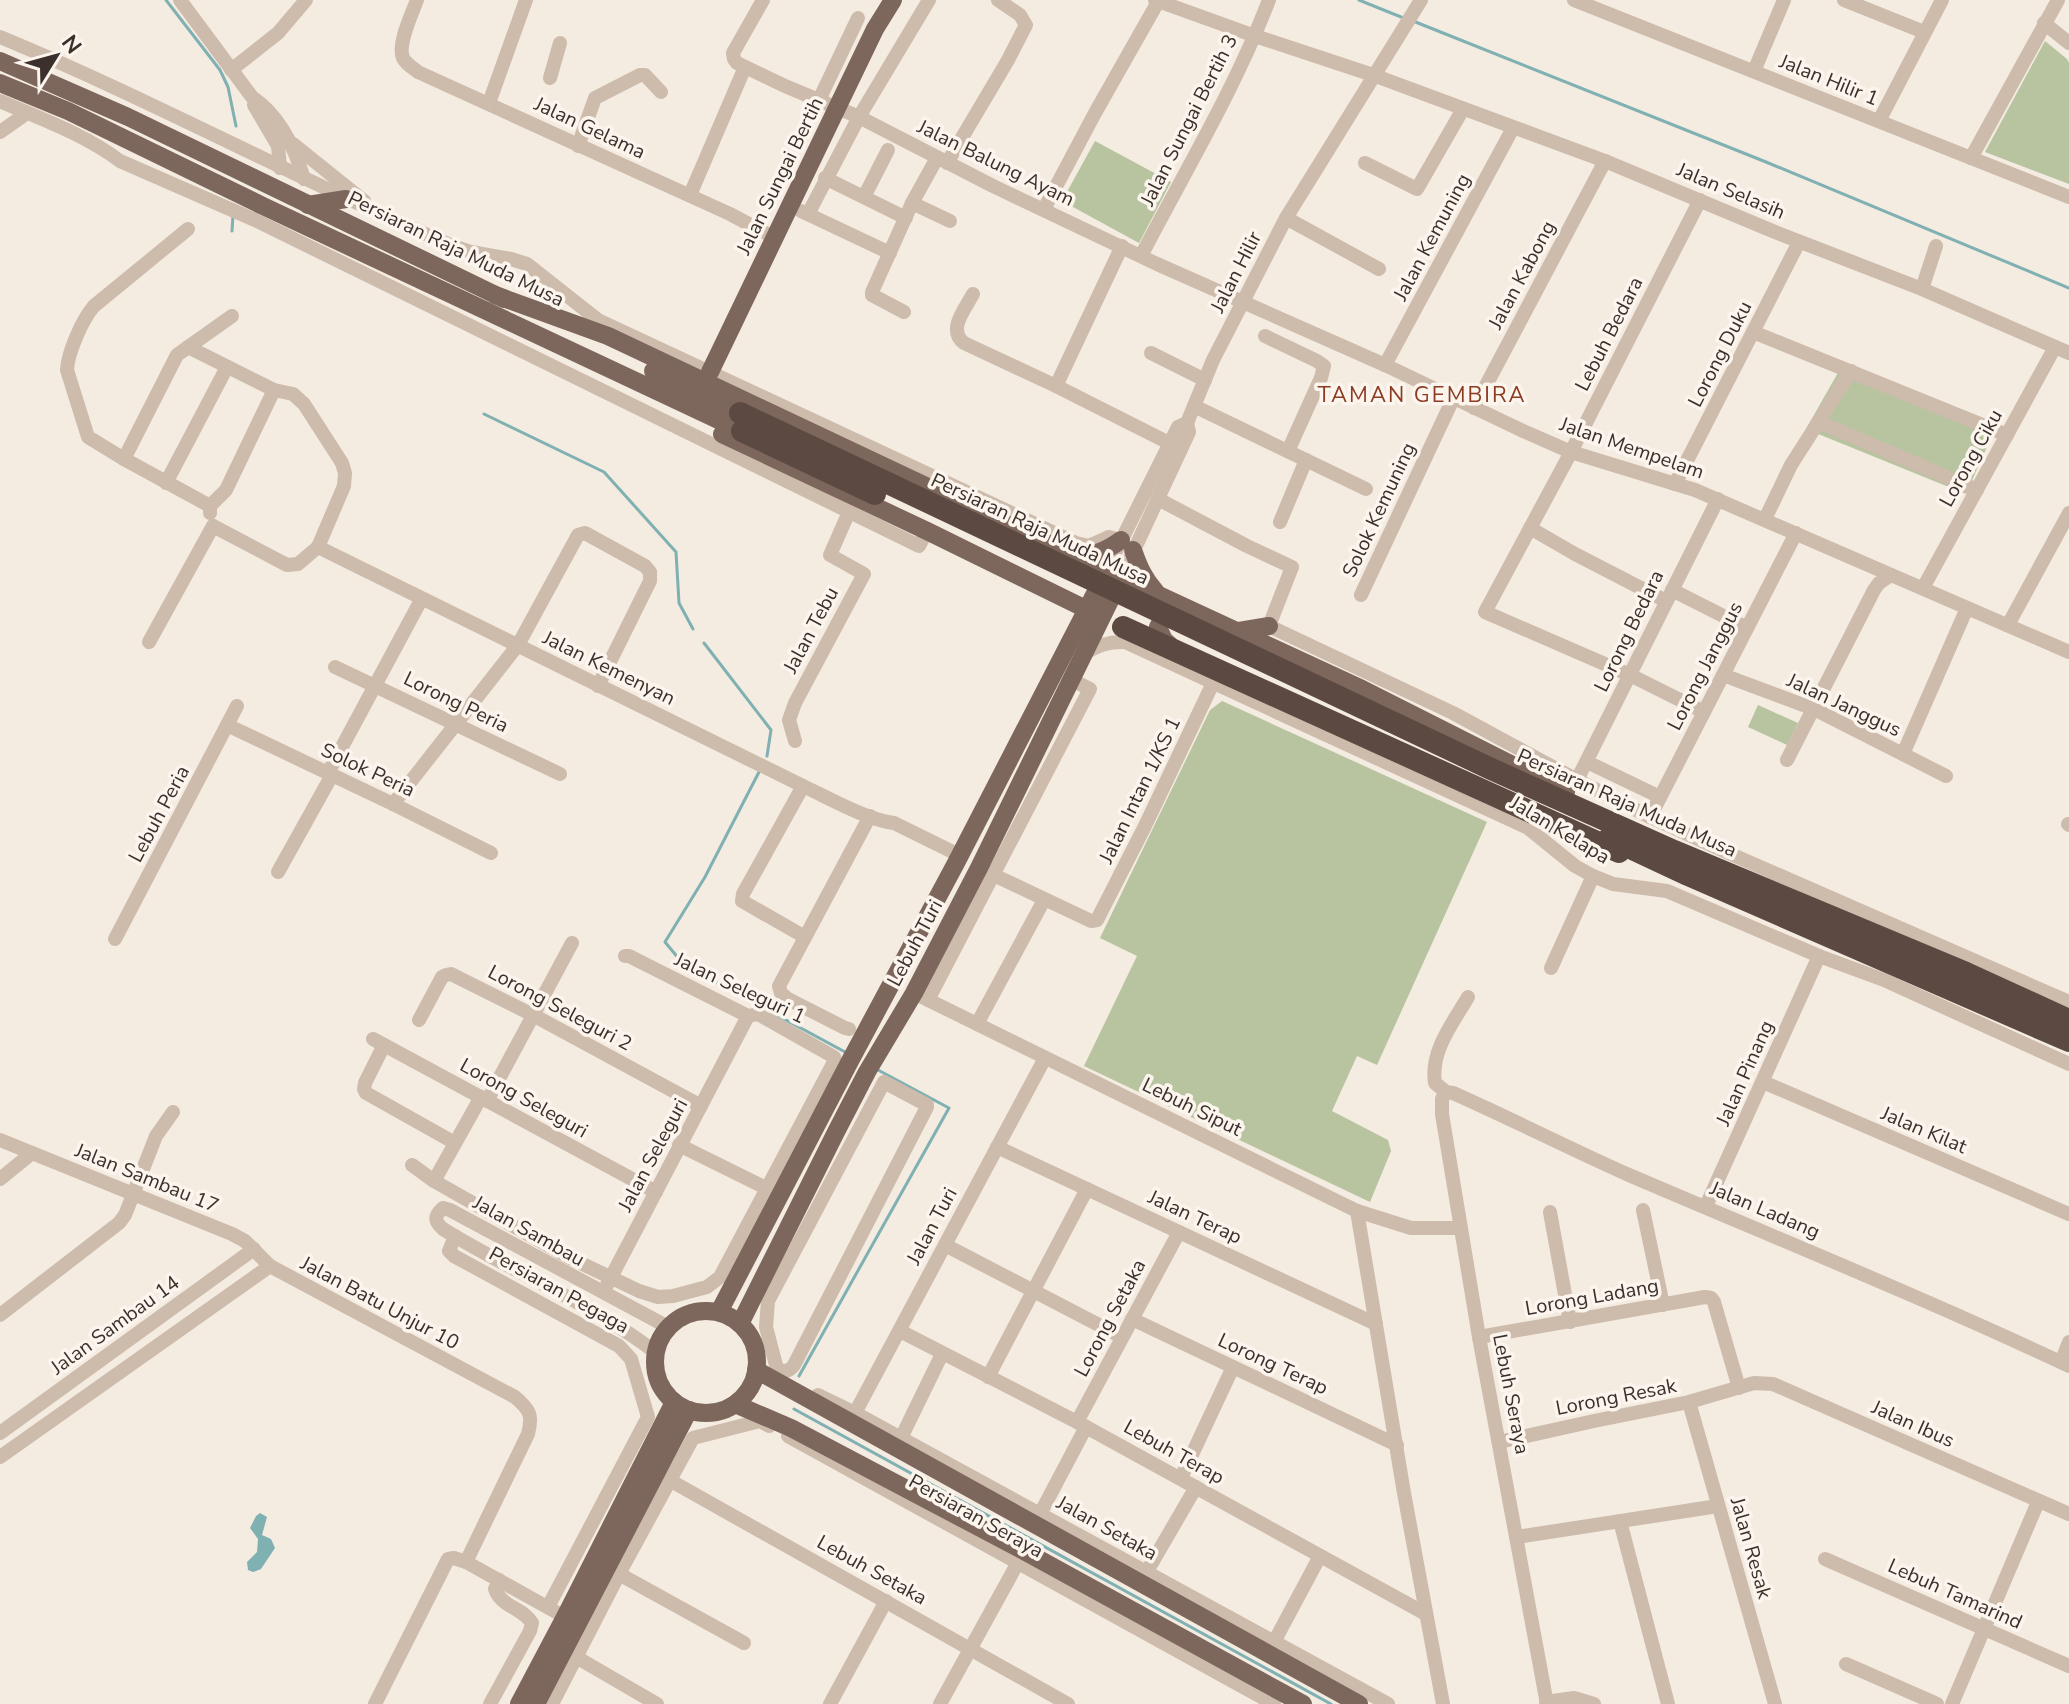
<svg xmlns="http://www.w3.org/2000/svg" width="2069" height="1704" font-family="'Nunito Sans',sans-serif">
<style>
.green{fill:#b8c4a0}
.water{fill:#7fb0b2}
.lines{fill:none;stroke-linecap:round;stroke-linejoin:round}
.stream{stroke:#7fb0b2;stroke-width:3}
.minor{stroke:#cdbbac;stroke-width:14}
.major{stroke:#7d675c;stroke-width:18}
.highway{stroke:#5c4a42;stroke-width:22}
.labels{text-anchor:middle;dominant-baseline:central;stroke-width:7;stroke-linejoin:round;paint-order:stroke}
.street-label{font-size:20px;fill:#3b302b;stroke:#fbf5ee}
.neighbourhood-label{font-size:22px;letter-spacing:2px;fill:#8c3b22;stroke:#fbf5ee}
</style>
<rect width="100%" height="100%" fill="#f4ebe1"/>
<!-- green -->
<g class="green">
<path d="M2045,41L2067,59L2069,63V184L1985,152Z"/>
<path d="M1095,141L1171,182L1139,243L1062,201Z"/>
<path d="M1843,364L1997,424L1966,494L1806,429Z"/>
<path d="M1222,701L1487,822L1377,1065L1357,1056L1332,1111L1388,1140L1391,1151L1370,1202L1084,1066L1137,956L1100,938L1210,710Z"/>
<path d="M1758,705L1798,723L1787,745L1748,727Z"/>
</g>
<!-- water -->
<path class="water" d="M260,1513L267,1517L262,1535L271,1539L275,1548L261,1569L253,1572L248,1570L247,1562L257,1552L258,1539L250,1528L256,1516Z"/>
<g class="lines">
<!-- stream -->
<g class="stream">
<path d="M166,0L220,70L228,87L236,126"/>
<path d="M1359,0L1406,19"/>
<path d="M1413,21L1766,162L2069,288"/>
<path d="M232,231L233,215"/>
<path d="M484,414L604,472L676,552L679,603L693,629"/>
<path d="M704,643L771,730L767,756"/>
<path d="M759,772L705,877L665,942L684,965L847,1053"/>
<path d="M799,1376L949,1108L878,1070"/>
<path d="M794,1409L1331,1704"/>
</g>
<!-- minor -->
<g class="minor">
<path d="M180,0L252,97C279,115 295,148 304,179"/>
<path d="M417,0C412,14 397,44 403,58C406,64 413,68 418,72L730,214L775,238"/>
<path d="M763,0L733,53L734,59L737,63L785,86L859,117L993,186L1157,264L1385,365L1521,430L1571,452L1695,490L2069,652"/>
<path d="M1155,0L1255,36L1373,75L1605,161L1775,232L1922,289L2069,353"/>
<path d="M1574,0L2069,197"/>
<path d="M1844,0L1924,32"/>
<path d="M2044,23L2069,43"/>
<path d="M0,37C152,100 297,179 448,244L471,252L511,259L527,264L598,320L1076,543L1089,546L1109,537L1121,540"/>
<path d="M231,70L278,33L306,0"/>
<path d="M1754,71L1784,0"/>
<path d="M550,78L560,43"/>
<path d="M819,100L858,18"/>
<path d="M0,101C41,119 84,134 120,161L255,220L919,546L927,531"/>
<path d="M489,103L526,0"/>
<path d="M254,105L278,146L280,168"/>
<path d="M1879,121L1942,0"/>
<path d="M0,132L27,113"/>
<path d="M293,144L364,201"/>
<path d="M578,146L595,98L640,75H645L661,92"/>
<path d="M1971,158L2058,0"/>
<path d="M947,163L1008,60L1026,25L1020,15L998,0"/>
<path d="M1365,163L1417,189L1463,109"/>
<path d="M825,178L906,218"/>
<path d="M690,195L745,67"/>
<path d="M864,197L888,150"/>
<path d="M1700,200L1571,452L1485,612L1630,675L1704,712"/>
<path d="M912,203L950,221"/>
<path d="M1044,209L1095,113L1159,0"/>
<path d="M801,211L890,253"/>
<path d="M808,214L859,117L929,0"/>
<path d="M1286,218L1379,269"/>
<path d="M188,229L94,306C82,320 68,352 67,370L88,437L124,459L210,506"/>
<path d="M1141,256C1185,171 1235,89 1269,0"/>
<path d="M1922,289L1936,246"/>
<path d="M973,294C965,309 947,330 964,343L1056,386L1181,449"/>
<path d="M904,312L872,295V292L912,203L937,158"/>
<path d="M1753,332L2007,435"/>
<path d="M1265,336L1317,361L1324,366L1321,378L1288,451"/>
<path d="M188,347L274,390L293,394L304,404L342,463L345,473L344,486L318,547L298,564L287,565L213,526"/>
<path d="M1151,353L1205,380"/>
<path d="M1385,365L1513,128"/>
<path d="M1056,386L1122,246"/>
<path d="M1194,406L1366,489"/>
<path d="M1474,408L1605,161"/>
<path d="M1819,422L1977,490"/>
<path d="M124,459L177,355L232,316"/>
<path d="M166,483L227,367"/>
<path d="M1675,484L1799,242"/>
<path d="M1158,499L1247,546L1292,567L1269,626L1453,713L1577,780L1650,817L1726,852L2069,1002"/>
<path d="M210,513V506L226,490L274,390"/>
<path d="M1765,519L1791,465L1851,371"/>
<path d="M1280,522L1306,460"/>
<path d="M1530,528L1575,554L1666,601"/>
<path d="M318,547L803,786C829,798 867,820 894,823L959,855"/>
<path d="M1106,571L1178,427L1187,423L1213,360L1286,218L1421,0"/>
<path d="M1121,578L1189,432L1187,423"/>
<path d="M1923,588L2055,347"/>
<path d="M1672,590L1747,628"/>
<path d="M1361,595L1453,399"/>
<path d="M2008,625L2069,513"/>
<path d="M149,642L213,526"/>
<path d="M1083,654C1097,646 1109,641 1125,642L1528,828L1575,866L1593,876L1613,884L1667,891L1819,956L1884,980L2069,1064"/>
<path d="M335,667L560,774"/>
<path d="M1723,675L1814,709L1946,776"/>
<path d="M227,725L393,804L491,853"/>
<path d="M795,741L789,720L795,703L864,574L830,555L849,512"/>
<path d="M1903,754L1967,608"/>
<path d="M1787,760L1874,590L1879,583L1891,575"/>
<path d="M1587,762L1660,797"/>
<path d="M328,773L421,600"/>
<path d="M1577,780L1718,499"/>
<path d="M803,786L743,894L742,901L805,937"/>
<path d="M393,804L518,645L578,535L585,533L645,566L650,572V581L598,686"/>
<path d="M1650,817L1796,533"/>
<path d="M2068,824L2069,825"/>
<path d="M979,868L1091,921L1097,920L1145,826L1213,683"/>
<path d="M278,872L332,775"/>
<path d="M115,939L237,706"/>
<path d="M1551,968L1593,876"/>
<path d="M914,993L1357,1211L1411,1228H1461"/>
<path d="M1468,997C1453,1023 1430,1051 1435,1083L1446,1092L1453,1093C1512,1119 1570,1149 1629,1175C1776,1238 1924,1298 2069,1366"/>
<path d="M928,1000L1090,689L1070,679"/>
<path d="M419,1020L442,977L446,975L451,974L533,1015L701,1106"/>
<path d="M977,1024L1044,900"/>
<path d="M849,1029L845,1028L788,999L781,993L779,986L870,816"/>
<path d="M373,1039L656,1192"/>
<path d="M384,1045L365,1083L364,1089L366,1093L455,1143"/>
<path d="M884,1082L927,1105V1107L794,1365C789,1372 785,1372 777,1369L766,1327L768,1301Z"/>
<path d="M1763,1082L2069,1214"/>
<path d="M1446,1092L1442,1099V1114L1479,1337L1547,1704"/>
<path d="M487,1101L572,943"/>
<path d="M0,1140L232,1234L245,1241L270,1266L515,1397C530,1410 533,1415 528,1434L466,1562"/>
<path d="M679,1145L766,1188"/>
<path d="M997,1147L1376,1324"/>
<path d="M412,1165L434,1181L568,1257L639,1291L658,1297L673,1296L707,1287L720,1277L835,1060L834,1057L758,1014L748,1016L629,956H625"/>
<path d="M0,1179L32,1153"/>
<path d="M434,1181L481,1097"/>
<path d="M1706,1206L1819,956"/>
<path d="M1643,1210L1663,1305"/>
<path d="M1357,1211L1404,1493L1443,1704"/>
<path d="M1550,1212L1570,1322"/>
<path d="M455,1236L449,1251L454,1256L619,1346L631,1359L648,1417L548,1607"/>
<path d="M945,1245L1122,1337"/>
<path d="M607,1285L748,1016"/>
<path d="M0,1315L119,1223L125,1215L156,1136L173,1112"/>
<path d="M1132,1319L1397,1445"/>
<path d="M900,1331L1077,1422L1426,1614"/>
<path d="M1479,1337L1705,1297L1711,1298L1714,1302L1739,1388"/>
<path d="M655,1352C590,1302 512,1272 443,1229C434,1221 434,1216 443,1208L450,1210L668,1327"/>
<path d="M2061,1362L2069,1342"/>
<path d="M988,1377L1087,1189"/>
<path d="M818,1395L855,1413L1388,1704"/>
<path d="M1689,1402L1775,1704"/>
<path d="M855,1413L1045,1058"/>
<path d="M1077,1422L1179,1232"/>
<path d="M0,1433L254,1249"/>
<path d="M788,1436L1274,1704"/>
<path d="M901,1438L942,1354"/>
<path d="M1499,1442L1594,1421L1689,1402L1754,1383L1773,1384L2069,1514"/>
<path d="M0,1457L270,1266"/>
<path d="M664,1477L1068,1704"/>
<path d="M1181,1478L1233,1367"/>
<path d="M1040,1514L1086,1427"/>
<path d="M1620,1521L1668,1704"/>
<path d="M1517,1537L1718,1506"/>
<path d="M1825,1559L2069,1666"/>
<path d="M1146,1573L1196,1487"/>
<path d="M619,1574L744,1643"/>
<path d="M1274,1642L1320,1556"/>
<path d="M576,1657L657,1704"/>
<path d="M1846,1664L1937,1704"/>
<path d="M1546,1702L1574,1698L1594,1704"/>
<path d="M375,1704L448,1559L454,1558L466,1562L556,1612"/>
<path d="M490,1704L530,1631L532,1623C522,1607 501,1607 495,1589L499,1580"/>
<path d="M552,1704L619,1574L693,1438L760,1421L769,1426"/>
<path d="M830,1704L886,1601"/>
<path d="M940,1704L1021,1557"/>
<path d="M1952,1704L2038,1502"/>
</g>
<!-- major -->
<g class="major">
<path d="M0,61L128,117L504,299"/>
<path d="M0,83L68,111L263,206L742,431"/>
<path d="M308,205L346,199"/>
<path d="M495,295L608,336L1072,555L1362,689L1566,792"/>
<path d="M653,371L740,413"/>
<path d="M710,372L875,29L893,0"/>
<path d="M722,434L927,531L1096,614"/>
<path d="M1133,550C1139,567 1144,579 1156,592"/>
<path d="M1074,555C1094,555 1105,552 1121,540"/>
<path d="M1239,631L1269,626"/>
<path d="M1175,650L1164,640L1158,627L1164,616L1178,610"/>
<circle cx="706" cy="1362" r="51"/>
<path d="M719,1312L850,1061L956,863L1105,574"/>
<path d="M740,1324L836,1132L867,1072L914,993L979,868L1120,580"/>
<path d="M756,1370L1359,1704"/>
<path d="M735,1404L791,1428L1024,1551L1303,1704"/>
<path d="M519,1704L565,1617L674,1402"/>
<path d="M536,1704L689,1410"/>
</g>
<!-- highway -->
<g class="highway">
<path d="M740,413L1489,768L1674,851L1966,973L2069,1020"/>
<path d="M742,431L875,494"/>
<path d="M1123,627L1619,852"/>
<path d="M1609,838L1688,875L2069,1041"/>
</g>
</g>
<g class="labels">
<!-- street labels -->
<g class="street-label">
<text transform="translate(1829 80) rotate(22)">Jalan Hilir 1</text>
<text transform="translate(1189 120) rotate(-63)">Jalan Sungai Bertih 3</text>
<text transform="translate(590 128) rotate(25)">Jalan Gelama</text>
<text transform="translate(996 163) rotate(26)">Jalan Balung Ayam</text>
<text transform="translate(780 176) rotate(-64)">Jalan Sungai Bertih</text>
<text transform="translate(1731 191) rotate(23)">Jalan Selasih</text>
<text transform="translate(1432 237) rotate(-62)">Jalan Kemuning</text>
<text transform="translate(456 249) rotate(26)">Persiaran Raja Muda Musa</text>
<text transform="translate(1236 272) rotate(-63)">Jalan Hilir</text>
<text transform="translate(1522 275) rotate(-62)">Jalan Kabong</text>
<text transform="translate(1609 334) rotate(-63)">Lebuh Bedara</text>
<text transform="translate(1720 354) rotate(-63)">Lorong Duku</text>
<text transform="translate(1632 448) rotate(19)">Jalan Mempelam</text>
<text transform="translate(1971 458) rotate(-61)">Lorong Ciku</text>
<text transform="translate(1379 510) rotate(-65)">Solok Kemuning</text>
<text transform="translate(1040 529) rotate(25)">Persiaran Raja Muda Musa</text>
<text transform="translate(811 630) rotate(-62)">Jalan Tebu</text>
<text transform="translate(1629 631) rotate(-64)">Lorong Bedara</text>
<text transform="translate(1705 666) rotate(-63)">Lorong Janggus</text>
<text transform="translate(609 668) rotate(26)">Jalan Kemenyan</text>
<text transform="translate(456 702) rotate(26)">Lorong Peria</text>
<text transform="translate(1844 705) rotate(25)">Jalan Janggus</text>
<text transform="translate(368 770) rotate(25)">Solok Peria</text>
<text transform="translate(1140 790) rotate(-64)">Jalan Intan 1/KS 1</text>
<text transform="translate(1627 803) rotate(24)">Persiaran Raja Muda Musa</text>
<text transform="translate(159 814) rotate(-62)">Lebuh Peria</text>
<text transform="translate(1560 830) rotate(31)">Jalan Kelapa</text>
<text transform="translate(915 943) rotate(-62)">Lebuh Turi</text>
<text transform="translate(740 988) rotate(25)">Jalan Seleguri 1</text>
<text transform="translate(560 1008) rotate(28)">Lorong Seleguri 2</text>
<text transform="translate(1745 1073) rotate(-66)">Jalan Pinang</text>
<text transform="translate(524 1098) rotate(29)">Lorong Seleguri</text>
<text transform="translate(1192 1107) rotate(26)">Lebuh Siput</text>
<text transform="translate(1924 1130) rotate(23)">Jalan Kilat</text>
<text transform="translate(653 1155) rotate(-62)">Jalan Seleguri</text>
<text transform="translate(147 1178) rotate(22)">Jalan Sambau 17</text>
<text transform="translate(1765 1210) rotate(23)">Jalan Ladang</text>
<text transform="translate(1195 1217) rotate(25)">Jalan Terap</text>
<text transform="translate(932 1226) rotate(-62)">Jalan Turi</text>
<text transform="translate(529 1231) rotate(29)">Jalan Sambau</text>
<text transform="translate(559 1290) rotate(29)">Persiaran Pegaga</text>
<text transform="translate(1592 1297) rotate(-10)">Lorong Ladang</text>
<text transform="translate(380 1303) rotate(28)">Jalan Batu Unjur 10</text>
<text transform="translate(1110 1318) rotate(-62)">Lorong Setaka</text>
<text transform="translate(115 1325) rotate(-36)">Jalan Sambau 14</text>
<text transform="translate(1273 1364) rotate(25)">Lorong Terap</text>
<text transform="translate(1511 1394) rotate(79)">Lebuh Seraya</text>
<text transform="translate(1616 1397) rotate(-11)">Lorong Resak</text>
<text transform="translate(1913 1424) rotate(24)">Jalan Ibus</text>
<text transform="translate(1174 1452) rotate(29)">Lebuh Terap</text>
<text transform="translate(976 1516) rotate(29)">Persiaran Seraya</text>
<text transform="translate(1107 1528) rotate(29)">Jalan Setaka</text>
<text transform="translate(1751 1548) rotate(74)">Jalan Resak</text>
<text transform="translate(872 1570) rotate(29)">Lebuh Setaka</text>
<text transform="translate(1955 1594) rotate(24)">Lebuh Tamarind</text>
</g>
<!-- neighbourhood labels -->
<g class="neighbourhood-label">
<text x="1422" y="395">TAMAN GEMBIRA</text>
</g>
</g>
<!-- north arrow -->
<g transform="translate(56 56) rotate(53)" stroke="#fbf5ee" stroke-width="6" paint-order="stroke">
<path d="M0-6L14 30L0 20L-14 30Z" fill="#3b302b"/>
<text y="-12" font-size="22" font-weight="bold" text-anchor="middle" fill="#3b302b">N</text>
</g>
</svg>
